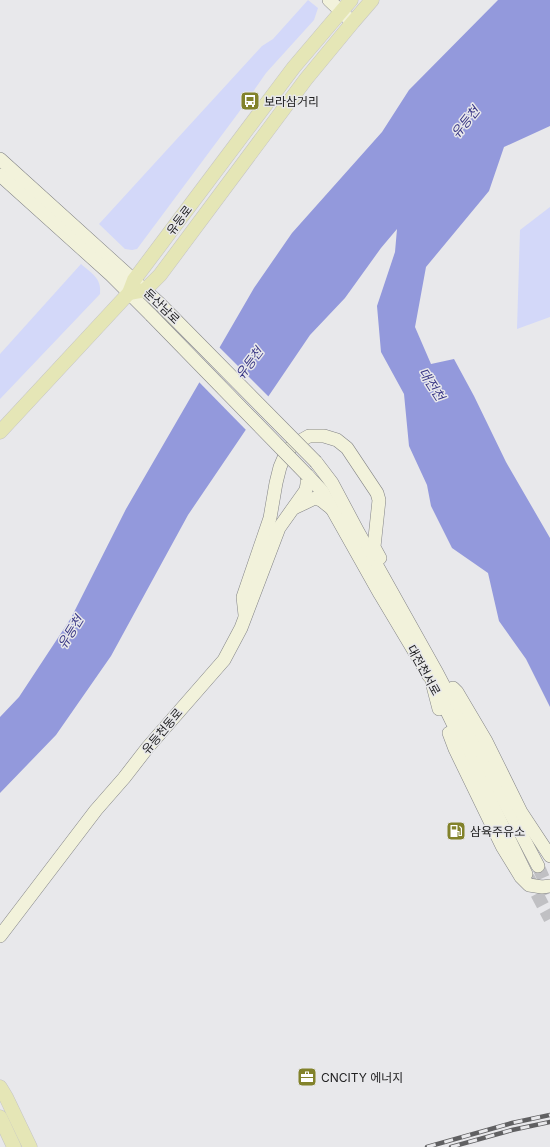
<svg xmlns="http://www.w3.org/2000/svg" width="550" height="1147" font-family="Inter,'Noto Sans KR',sans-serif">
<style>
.green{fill:#d3d8f9}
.water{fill:#9399dc}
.pier{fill:#e8e8eb}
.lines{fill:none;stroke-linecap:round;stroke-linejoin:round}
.secondary-tunnel{stroke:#c0c0c3;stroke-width:13;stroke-dasharray:13 6;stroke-linecap:butt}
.secondary-casing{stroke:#828386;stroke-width:14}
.primary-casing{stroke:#c5c5c5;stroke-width:15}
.secondary{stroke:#f2f2db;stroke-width:13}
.primary{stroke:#e5e6b6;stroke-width:14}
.rail-casing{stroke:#606062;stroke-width:4.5}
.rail{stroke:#e8e8eb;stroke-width:3;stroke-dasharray:9;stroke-linecap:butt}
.secondary-bridge-casing{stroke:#828386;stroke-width:14;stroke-linecap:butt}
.secondary-bridge{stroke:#f2f2db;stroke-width:13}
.labels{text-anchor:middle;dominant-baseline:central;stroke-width:3;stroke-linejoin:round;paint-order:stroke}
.poi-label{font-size:12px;fill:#202021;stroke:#e8e8eb;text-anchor:start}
.street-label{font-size:12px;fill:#202021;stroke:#e8e8eb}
.water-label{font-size:13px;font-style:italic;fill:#3a3886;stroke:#e8e8eb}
</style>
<rect width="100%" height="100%" fill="#e8e8eb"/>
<!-- green -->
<g class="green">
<path d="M308,0L318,8L314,20L266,73L239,112L137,249L132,250L125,249L99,224L262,46L273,39Z"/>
<path d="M550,207V317L517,329L520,230Z"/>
<path d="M81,264C91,273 102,278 100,294L0,399V354Z"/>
</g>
<!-- water -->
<path class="water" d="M498,0H550V126L504,147L489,191L426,267L415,327L431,364L454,359L474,396L506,462L550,538V707L526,659L499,621L488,573L452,548L431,506L427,485L409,446L404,394L381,352L377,306L395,252L397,229L381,248L345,298L310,335L188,515L111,656L56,735L0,793V717L19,697L71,618L126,509L254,288L292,233L382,132L409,90Z"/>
<!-- pier -->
<path class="pier" d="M218,346L270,398L247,431L198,381Z"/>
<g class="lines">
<!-- secondary-tunnel -->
<g class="secondary-tunnel">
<path d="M538,866L550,893"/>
<path d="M528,877L550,919"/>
</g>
<!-- secondary casing -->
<g class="secondary-casing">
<g id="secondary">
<path d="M329,0L349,19"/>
<path d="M0,159L159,303"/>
<path d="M0,175L111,275L151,315"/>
<path d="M316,462L332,483L357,530L437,673L538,866"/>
<path d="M307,475L322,491L380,594L429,676"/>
<path d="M294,508L315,498L321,500L331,508"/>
<path d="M245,615L243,597L270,518L276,483L280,467L286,453L293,445L309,436H324L337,440L347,448L377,493L379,500L374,547L380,558"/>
<path d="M432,682L439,709"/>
<path d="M453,688L457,692L486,741L521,812L550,856"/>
<path d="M441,699L526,874"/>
<path d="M449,733L455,749L502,846L521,877L529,885L542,887L550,886"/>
<path d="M0,936L96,810L124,778L148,747L224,660L241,628L279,528L306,490L307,484V475"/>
</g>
</g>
<!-- primary casing -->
<g class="primary-casing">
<g id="primary">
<path d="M129,293L145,290L160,275L306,79L353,22L372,0"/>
<path d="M0,432L129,293L134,280L294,67L351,0"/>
<path d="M0,1087L6,1097L30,1147"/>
<path d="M0,1117L14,1147"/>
</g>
</g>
<!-- secondary -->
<use href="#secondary" class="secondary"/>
<!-- primary -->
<use href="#primary" class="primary"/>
<!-- rail casing -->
<g class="rail-casing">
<g id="rail">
<path d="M427,1147L512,1123L550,1115"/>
<path d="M451,1147L512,1130L550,1122"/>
</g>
</g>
<!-- rail -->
<use href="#rail" class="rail"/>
<!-- secondary-bridge casing -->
<g class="secondary-bridge-casing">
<g id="secondary-bridge">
<path d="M159,303L316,462"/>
<path d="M151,315L307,475"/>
</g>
</g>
<!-- secondary-bridge -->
<use href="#secondary-bridge" class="secondary-bridge"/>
</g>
<!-- icons -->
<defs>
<g id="bus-square" transform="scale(1)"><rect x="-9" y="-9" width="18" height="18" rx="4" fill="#82822b" stroke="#e8e8eb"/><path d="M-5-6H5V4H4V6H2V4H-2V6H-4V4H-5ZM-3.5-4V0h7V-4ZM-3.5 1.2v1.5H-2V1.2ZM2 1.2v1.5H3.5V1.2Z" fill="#fff"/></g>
<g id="fuel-square" transform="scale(1)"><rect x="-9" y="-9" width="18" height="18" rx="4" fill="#82822b" stroke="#e8e8eb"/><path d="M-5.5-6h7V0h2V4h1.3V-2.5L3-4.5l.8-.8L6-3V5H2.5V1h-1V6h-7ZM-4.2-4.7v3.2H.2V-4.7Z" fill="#fff"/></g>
<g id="office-square" transform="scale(1)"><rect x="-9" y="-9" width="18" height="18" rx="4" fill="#82822b" stroke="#e8e8eb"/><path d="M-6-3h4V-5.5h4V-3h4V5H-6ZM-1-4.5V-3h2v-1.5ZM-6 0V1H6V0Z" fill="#fff"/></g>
</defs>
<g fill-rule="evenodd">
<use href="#bus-square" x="250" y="101"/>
<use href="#fuel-square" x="456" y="831"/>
<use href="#office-square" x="307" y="1077"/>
</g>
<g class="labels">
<!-- poi labels -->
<g class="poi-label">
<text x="264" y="101">보라삼거리</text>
<text x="470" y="831">삼육주유소</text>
<text x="321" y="1077">CNCITY 에너지</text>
</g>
<!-- street labels -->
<g class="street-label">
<text transform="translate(179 220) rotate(-53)">유등로</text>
<text transform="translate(162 306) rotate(44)">둔산남로</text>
<text transform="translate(424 670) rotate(61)">대전천서로</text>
<text transform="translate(162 731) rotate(-50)">유등천동로</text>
</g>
<!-- water labels -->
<g class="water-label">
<text transform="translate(465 122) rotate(-51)">유등천</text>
<text transform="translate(249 363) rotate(-53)">유등천</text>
<text transform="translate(432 384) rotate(57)">대전천</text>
<text transform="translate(70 632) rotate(-58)">유등천</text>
</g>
</g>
</svg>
